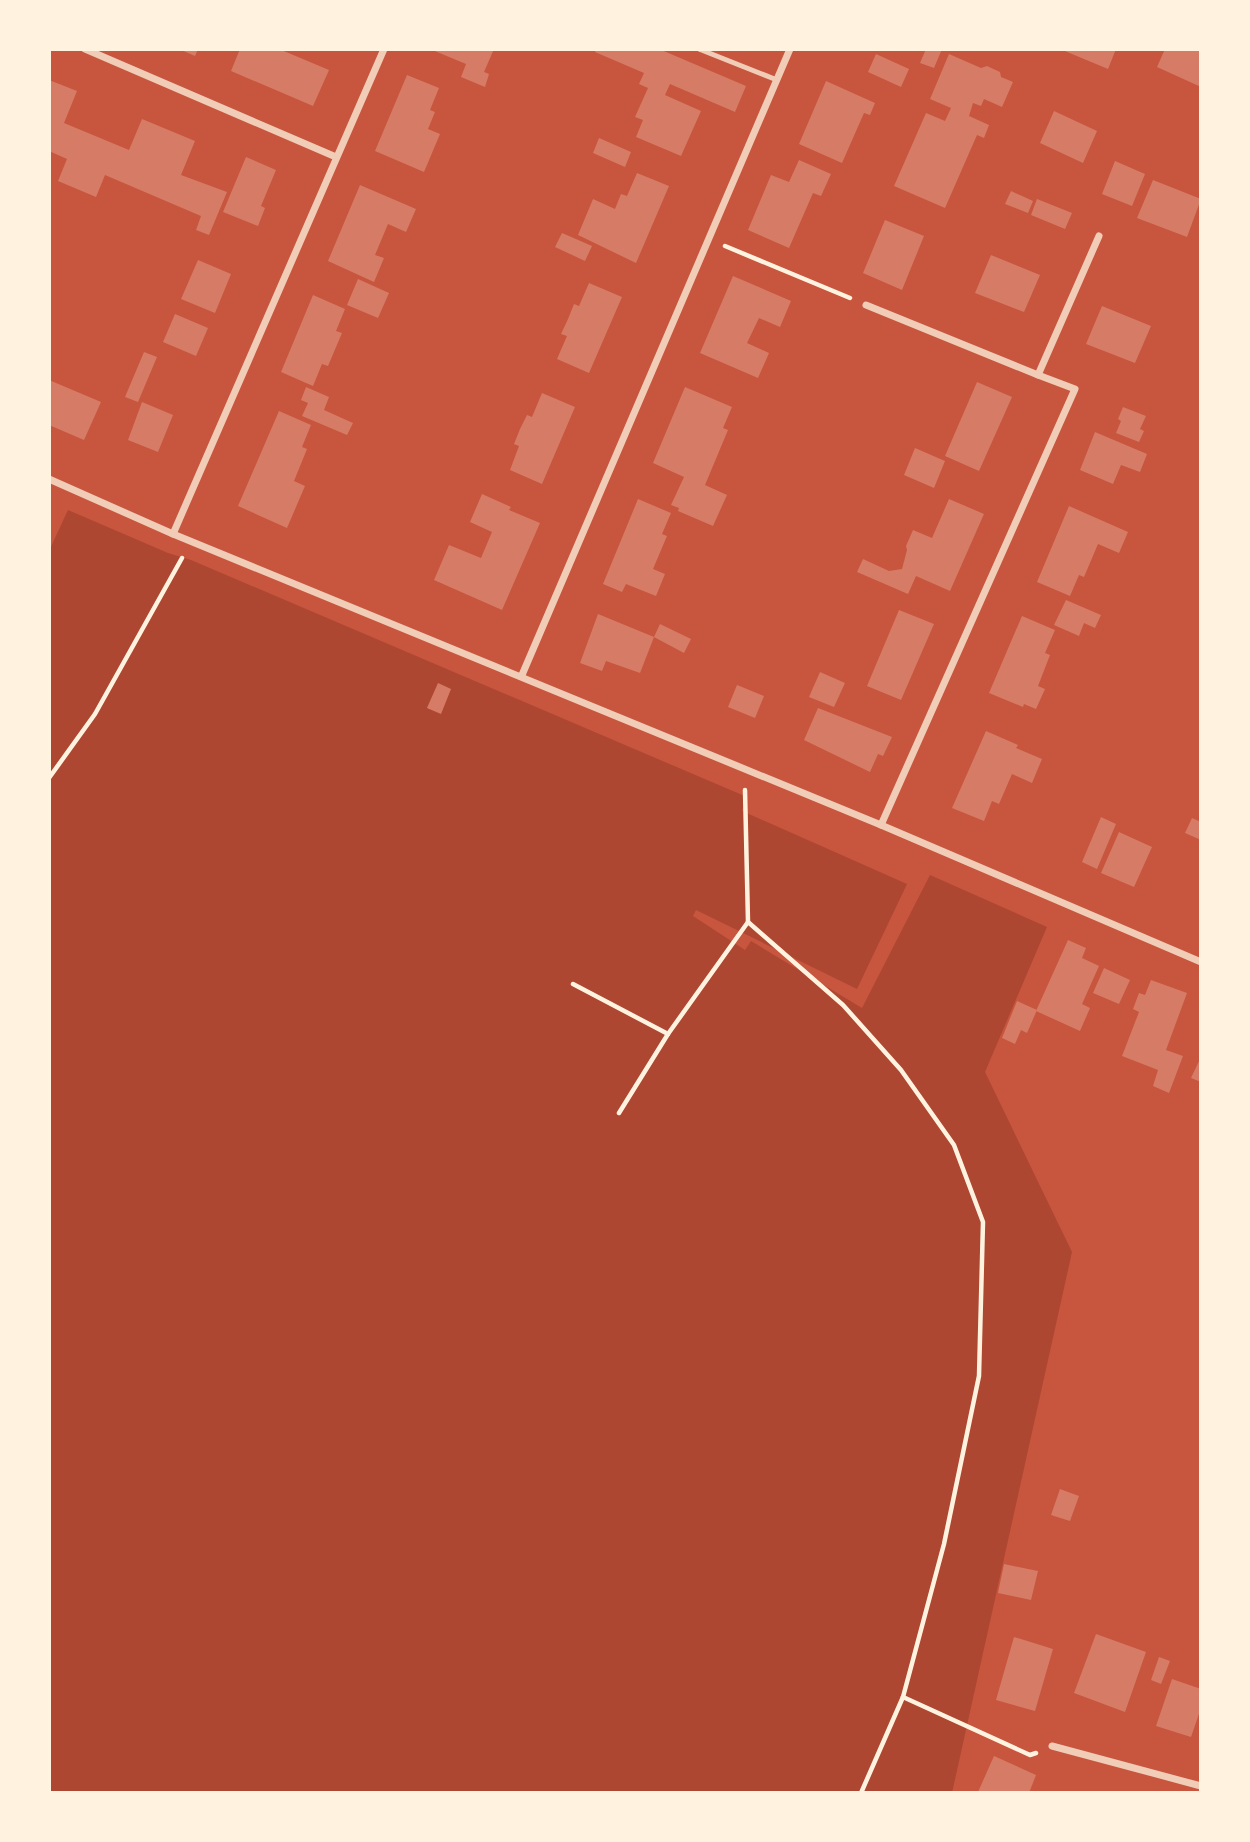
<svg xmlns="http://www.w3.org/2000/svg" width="1250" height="1842" font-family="'Archivo Narrow',sans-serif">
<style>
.green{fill:#ae4732}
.building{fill:#d67c66}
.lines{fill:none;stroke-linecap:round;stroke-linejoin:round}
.path{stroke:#fff3e0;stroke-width:4.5}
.service{stroke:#f1ccb7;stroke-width:5}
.minor{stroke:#f1ccb7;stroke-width:7}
</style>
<rect width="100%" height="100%" fill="#c8553d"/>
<!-- green -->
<path class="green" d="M68,510L168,553L191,560L747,797L742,811L907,884L857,989L696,910L693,916L745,950L751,941L862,1008L930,875L1047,927L985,1072L1072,1252L952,1793H49V551Z"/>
<!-- building -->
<g class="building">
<path d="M179,49H198L195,56Z"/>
<path d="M240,49H279L329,70L313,106L231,71Z"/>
<path d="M430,49H494L484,72L489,74L485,87L461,77L466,64Z"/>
<path d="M596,49H659L746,86L735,112L670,84L665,95L701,111L681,156L636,137L643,120L635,117L648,88L639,84L644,73L595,52Z"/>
<path d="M926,49H942L934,68L920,63Z"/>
<path d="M1060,49H1116L1108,69Z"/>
<path d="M1165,49H1201V87L1157,67Z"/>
<path d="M876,54L909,69L901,87L868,72Z"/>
<path d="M949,54L981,68L987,66L1000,72L1001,77L1013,82L1002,107L984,99L981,106L973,103L969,116L989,125L984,138L977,135L945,208L894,186L926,113L945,121L951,108L930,99Z"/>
<path d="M407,75L439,88L430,110L435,112L428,129L440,134L424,172L375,151Z"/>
<path d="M49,80L77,91L64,123L129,150L142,119L195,141L181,175L227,192L209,235L196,230L201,216L105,175L96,197L58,181L67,159L49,151Z"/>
<path d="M826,81L875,103L870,115L864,113L842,163L799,144Z"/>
<path d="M1054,111L1097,131L1083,163L1040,143Z"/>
<path d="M599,138L631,152L625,167L593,153Z"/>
<path d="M246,157L276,170L261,206L265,208L258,226L223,212Z"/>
<path d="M799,160L831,174L821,196L813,193L789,248L748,230L771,175L789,182Z"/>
<path d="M1115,161L1145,174L1132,206L1102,194Z"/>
<path d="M637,173L669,186L636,263L578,235L593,199L615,209L621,194L627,196Z"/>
<path d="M1153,180L1201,199L1187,237L1137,218Z"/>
<path d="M360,185L416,209L406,232L388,224L375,255L384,258L374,282L328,261Z"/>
<path d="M1011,191L1033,201L1028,213L1005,204Z"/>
<path d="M1037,199L1072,213L1065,229L1031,215Z"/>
<path d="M885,220L924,236L902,290L863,273Z"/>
<path d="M562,233L592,246L585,261L555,247Z"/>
<path d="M991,255L1040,275L1024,312L975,293Z"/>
<path d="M198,260L231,274L215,313L181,299Z"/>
<path d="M733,276L791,301L780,327L759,318L747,343L769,353L758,378L700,353Z"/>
<path d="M358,279L389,293L378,318L347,305Z"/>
<path d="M589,283L622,297L589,373L557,359L567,336L561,334L568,319L574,304L579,306Z"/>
<path d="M313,295L345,309L336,331L342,333L328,366L322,364L313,386L281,372Z"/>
<path d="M1102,306L1151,326L1135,363L1086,344Z"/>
<path d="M175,314L208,328L196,356L163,342Z"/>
<path d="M144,352L157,357L138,402L125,397Z"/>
<path d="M49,380L101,402L84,440L49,425Z"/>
<path d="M977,382L1012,397L979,471L945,456Z"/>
<path d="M306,387L329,397L324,410L353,423L347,435L302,416L308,403L301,400Z"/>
<path d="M685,387L732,407L723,428L728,430L705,485L727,495L713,526L678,511L679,508L671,505L684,477L653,463Z"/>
<path d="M542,393L575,407L542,484L510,470L519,446L514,444L520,429L527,415L532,417Z"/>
<path d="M142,402L173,415L158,452L128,440Z"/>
<path d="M1123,407L1146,416L1140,429L1144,431L1139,442L1116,433L1121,421L1118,419Z"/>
<path d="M279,411L311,425L302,447L307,449L294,481L305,486L287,528L238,506Z"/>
<path d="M1095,432L1147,454L1140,472L1121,465L1113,484L1080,470Z"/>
<path d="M915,448L945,461L934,488L904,475Z"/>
<path d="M482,494L511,507L509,510L540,523L502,610L434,580L449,545L481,558L492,532L470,522Z"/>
<path d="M638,499L671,513L662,534L667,536L653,569L665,574L656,596L626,584L622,592L603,584Z"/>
<path d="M949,499L984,514L950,591L916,576L908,594L857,572L863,559L889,571L902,569L907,550L906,546L913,530L932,538Z"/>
<path d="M1069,506L1128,532L1119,553L1098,544L1084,577L1079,575L1070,596L1037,582Z"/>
<path d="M1066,600L1101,615L1095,628L1084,623L1079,636L1054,625Z"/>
<path d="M899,610L934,624L901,700L867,686Z"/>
<path d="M598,614L654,637L640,673L606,661L602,671L580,663Z"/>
<path d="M1022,616L1055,630L1045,653L1050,655L1038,686L1045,689L1036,709L1024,704L1023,707L989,693Z"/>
<path d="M660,624L691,639L684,653L654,637Z"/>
<path d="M820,672L845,683L834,707L809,697Z"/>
<path d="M438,683L451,689L441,714L427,708Z"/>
<path d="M737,685L764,696L755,718L728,707Z"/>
<path d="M818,708L892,737L883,756L878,754L870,772L804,740Z"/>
<path d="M986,731L1018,745L1016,748L1042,759L1032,783L1012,774L999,804L992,801L984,821L952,808Z"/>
<path d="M1101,817L1116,824L1097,869L1082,862Z"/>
<path d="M1192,818L1201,822V840L1185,833Z"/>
<path d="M1119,832L1152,847L1134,887L1101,873Z"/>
<path d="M1068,940L1086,948L1082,958L1099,966L1082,1004L1090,1008L1080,1031L1036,1011Z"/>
<path d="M1104,968L1130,980L1119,1004L1093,993Z"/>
<path d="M1151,980L1187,993L1166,1050L1183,1056L1169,1093L1153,1086L1158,1070L1122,1056L1139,1012L1133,1009L1139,993L1145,995Z"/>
<path d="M1017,1001L1037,1010L1027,1033L1021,1030L1015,1044L1002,1038Z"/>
<path d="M1201,1057V1082L1191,1078Z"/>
<path d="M1060,1489L1079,1496L1070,1521L1051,1515Z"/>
<path d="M1004,1564L1038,1571L1031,1600L998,1593Z"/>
<path d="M1096,1634L1146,1652L1125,1712L1074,1693Z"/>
<path d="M1014,1637L1053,1649L1035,1711L996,1700Z"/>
<path d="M1159,1657L1170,1661L1161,1684L1151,1680Z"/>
<path d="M1172,1679L1201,1689V1708L1191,1737L1156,1726Z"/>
<path d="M994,1756L1036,1775L1029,1793L978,1792Z"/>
</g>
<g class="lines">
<!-- path -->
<g class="path">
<path d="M725,246L850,298"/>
<path d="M49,778L95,714L182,558"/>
<path d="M748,922L843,1005L901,1070L954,1145L983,1222L979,1376L944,1544L903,1697L861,1793"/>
<path d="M573,984L668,1034"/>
<path d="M619,1113L668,1034L748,922L745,790"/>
<path d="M903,1697L1030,1755L1036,1753"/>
</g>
<!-- service -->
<path class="service" d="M699,49L777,80"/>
<!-- minor -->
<g class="minor">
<path d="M85,49L336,157"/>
<path d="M866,305L1038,375L1099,236"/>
<path d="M49,479L173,534L881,825L1201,962"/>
<path d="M173,534L384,49"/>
<path d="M522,675L790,49"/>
<path d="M881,825L1075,389L1038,375"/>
<path d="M1052,1746L1201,1786"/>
</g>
</g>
<!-- border -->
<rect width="1250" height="1842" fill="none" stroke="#fff3e0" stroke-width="102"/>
</svg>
